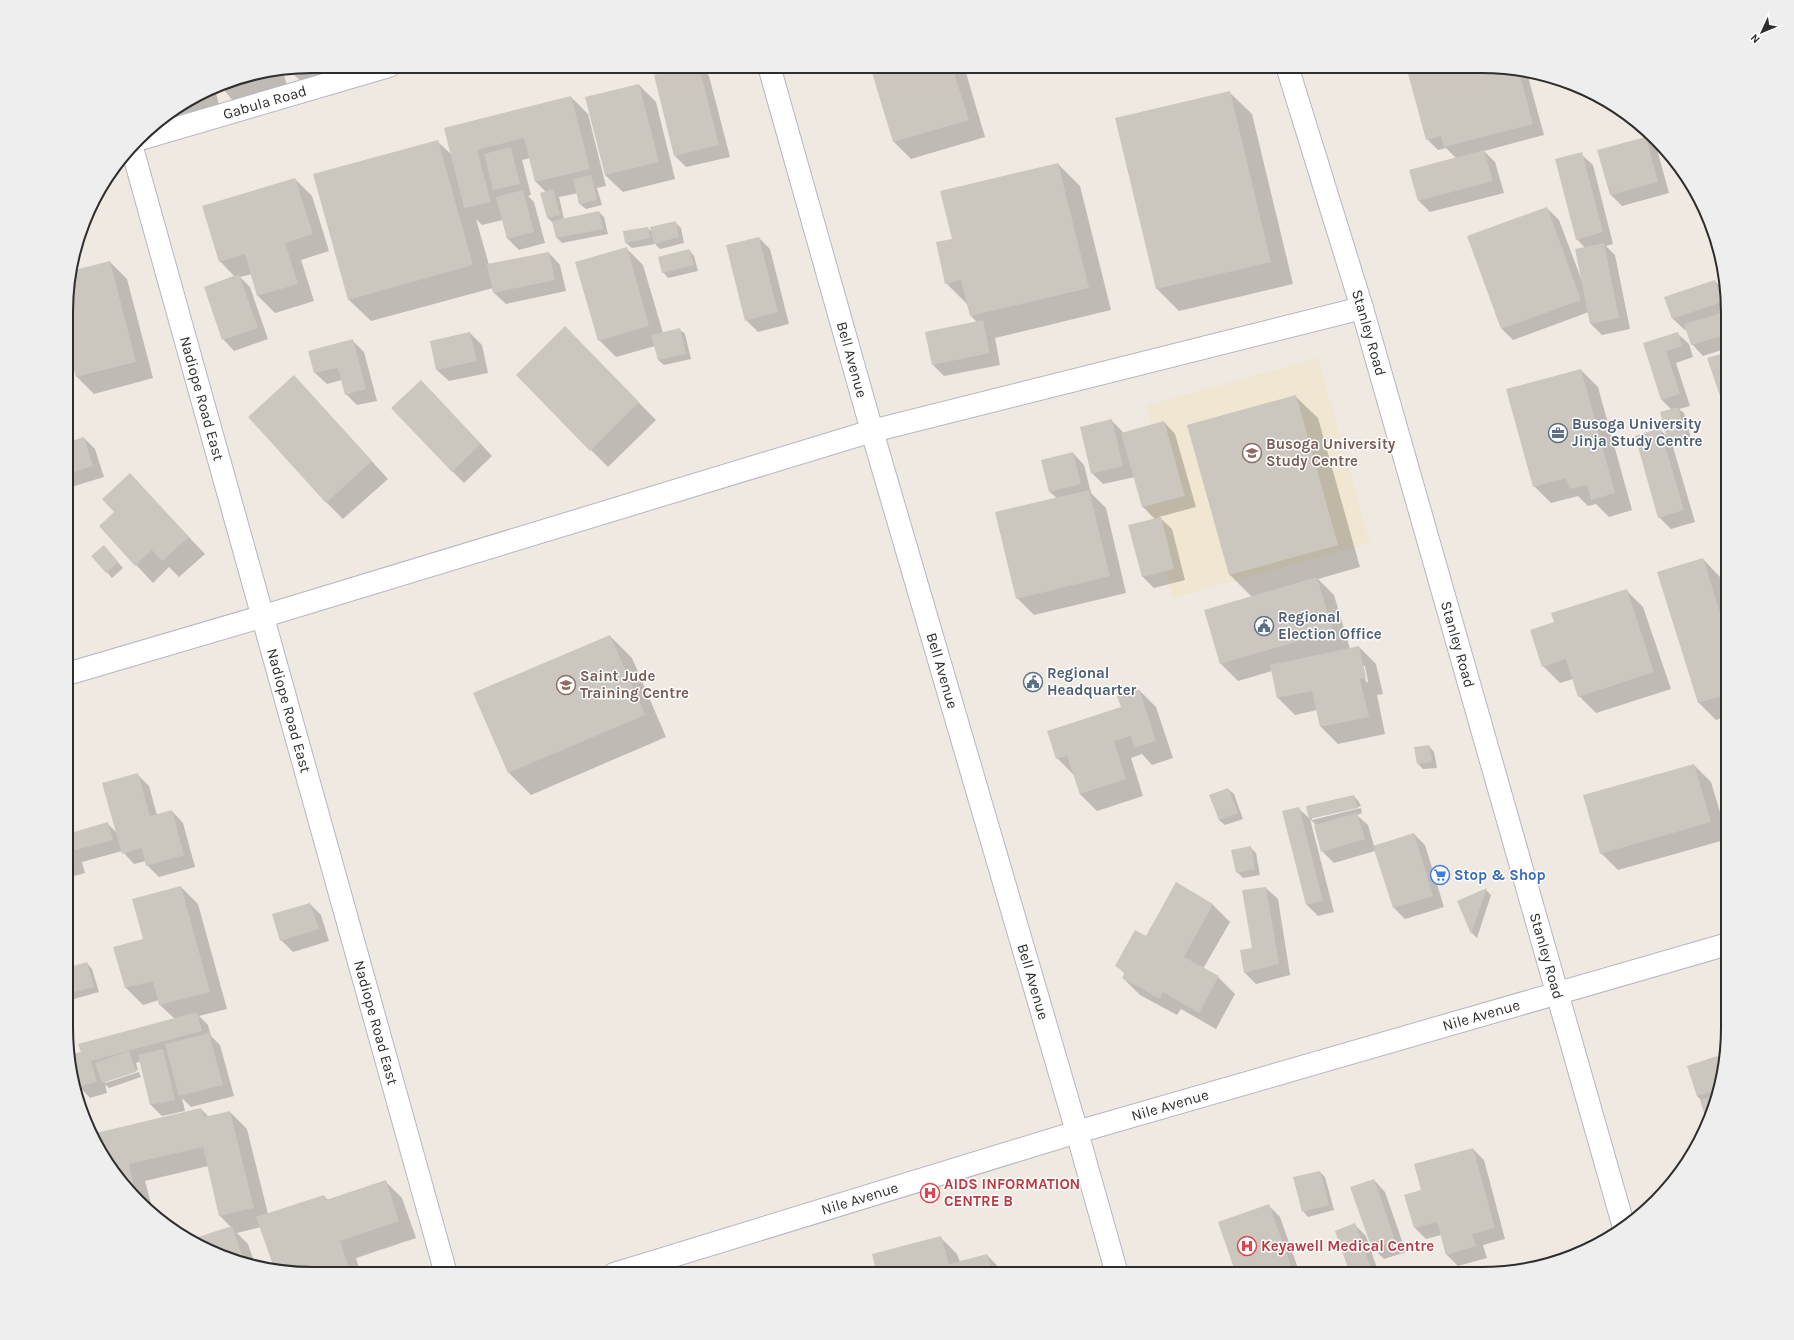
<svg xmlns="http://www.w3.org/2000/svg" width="1794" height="1340" font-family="Karla,sans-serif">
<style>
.education{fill:#f0e6d1}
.shadow{fill:#0003;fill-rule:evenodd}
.building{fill:#cbc7bf}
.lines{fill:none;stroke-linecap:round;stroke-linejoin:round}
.minor-casing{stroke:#b4b7c1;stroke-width:24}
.tertiary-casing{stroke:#b4b7c1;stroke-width:24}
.minor{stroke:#fff;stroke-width:22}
.tertiary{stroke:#fff;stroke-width:22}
.labels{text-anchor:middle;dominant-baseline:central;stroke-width:3;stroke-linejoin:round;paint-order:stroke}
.street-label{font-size:15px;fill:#2e2e2e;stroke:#fff}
.service-label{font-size:15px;font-weight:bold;fill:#4e5e75;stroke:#fff;text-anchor:start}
.education-label{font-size:15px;font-weight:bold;fill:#785e54;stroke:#fff;text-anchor:start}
.shop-label{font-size:15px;font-weight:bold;fill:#366cbe;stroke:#fff;text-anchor:start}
.health-label{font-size:15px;font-weight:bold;fill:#be3a42;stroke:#fff;text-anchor:start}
.rim{fill:none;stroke:#2e2e2e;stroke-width:2}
</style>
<rect width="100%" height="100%" fill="#efe9e1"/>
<!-- education -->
<path class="education" d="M1318,358L1370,543L1173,598L1147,506L1173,499L1146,406Z"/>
<!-- shadow -->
<g class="shadow">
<path d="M312,66H366L304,84L289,70Z"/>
<path d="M692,66H700L709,76L730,157L686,167L675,156Z"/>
<path d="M871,66H964L985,137L911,159L894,142Z"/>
<path d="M1415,66L1498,67L1527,73L1544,135L1484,151L1495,162L1504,193L1430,212L1419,201L1410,170L1456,158L1446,148L1438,150L1427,139Z"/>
<path d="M283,71L287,86L233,101L221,86L233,79Z"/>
<path d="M639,85L656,102L675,179L623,192L605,175Z"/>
<path d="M215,89L219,105L166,118Z"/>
<path d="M1229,92L1252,114L1293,284L1179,311L1157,289Z"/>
<path d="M571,97L588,114L606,186L597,188L602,205L586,209L580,204L578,193L559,197L564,219L599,212L604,217L608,234L562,243L557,238L553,223L548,218L546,192L536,182L530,158L522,160L531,195L528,196L534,202L545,243L519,250L507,238L503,220L482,225L476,219L489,265L549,253L560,265L566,291L506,304L494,293L493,288L371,321L348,299L438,142L452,155Z"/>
<path d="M1645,138L1657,149L1669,193L1622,206L1611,195Z"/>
<path d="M1581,154L1593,165L1613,244L1606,246L1615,255L1630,329L1602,335L1591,324L1589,312L1513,340L1501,328L1547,208L1559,220L1582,281L1585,248L1577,239Z"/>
<path d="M1058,164L1080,186L1111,310L995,338L1000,365L944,376L933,365L977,322L971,316L968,305L946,283L953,239Z"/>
<path d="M295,179L312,196L329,251L301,260L314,301L275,313L258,296L252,274L240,277L250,287L268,339L234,351L223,339L235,277L220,261Z"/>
<path d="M675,222L681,228L684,243L660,249L655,244L632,248L626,243L624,232L648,228L652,232Z"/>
<path d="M759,238L770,249L789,324L758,332L746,320Z"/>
<path d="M626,248L643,265L663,333L679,329L685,334L691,359L664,365L658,360L655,346L616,357L599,340Z"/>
<path d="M689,250L694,256L698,271L668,278L663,272Z"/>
<path d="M110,262L127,279L153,378L94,394L77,377L72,358L68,359V279Z"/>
<path d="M1715,281L1726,292L1728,348L1703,356L1692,344L1687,329L1685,330L1673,319L1666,297Z"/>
<path d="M470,333L482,345L488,373L449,381L437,370L431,342Z"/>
<path d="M1677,333L1689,344L1693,357L1676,363L1690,406L1679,409L1684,413L1692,442L1673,447L1695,522L1671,529L1659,517L1660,430L1668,437L1672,410L1662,400L1644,344Z"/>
<path d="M352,340L364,352L377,401L357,405L346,394L342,380L327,384L315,373L310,351Z"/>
<path d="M582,345L656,420L608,467L591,450Z"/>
<path d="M1728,353V405L1722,399Z"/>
<path d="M1581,370L1598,387L1632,510L1609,517L1596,504L1588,506L1578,496L1551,503L1534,486Z"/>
<path d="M294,376L388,479L343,519L326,502Z"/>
<path d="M432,392L492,456L464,483L452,471Z"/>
<path d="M1295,396L1318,418L1360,567L1318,579L1334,595L1350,649L1359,647L1376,664L1383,694L1377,695L1385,734L1338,744L1321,727L1317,710L1295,715L1278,698L1272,671L1238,681L1221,664L1205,611L1252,597L1230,575L1188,426ZM1363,666H1365L1368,682H1366Z"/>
<path d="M1112,421L1124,433L1164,422L1175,434L1196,507L1159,517L1172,529L1185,580L1154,588L1143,577L1155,519L1143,507L1135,477L1103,484L1092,473Z"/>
<path d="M1728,422V433L1725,423Z"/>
<path d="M84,438L95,449L104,477L68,488V443Z"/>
<path d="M1073,453L1084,465L1091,493L1106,508L1126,593L1034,615L1017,598L1057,498L1050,492L1042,461Z"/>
<path d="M130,475L205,554L179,577L169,567L153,583L100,526L116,512Z"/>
<path d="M109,552L123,568L112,578L93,556Z"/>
<path d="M1703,559L1720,577L1728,602V716L1716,720L1699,703L1658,573Z"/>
<path d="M1626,590L1643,607L1671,689L1596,713L1579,696L1573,679L1560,683L1543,666L1555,623Z"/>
<path d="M610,636L632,658L666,737L531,795L508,772Z"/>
<path d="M1139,690L1156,707L1173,758L1152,765L1142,754L1131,758L1143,796L1097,811L1080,794L1074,775L1057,758L1123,708Z"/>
<path d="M1429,746L1434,752L1437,768L1423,769L1418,764Z"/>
<path d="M1694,765L1711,782L1728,839L1618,870L1601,853Z"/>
<path d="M137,774L149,786L157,815L172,811L183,823L195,867L159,877L147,865L146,861L134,864L122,851L82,862L85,873L67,878V835L108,824L117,833Z"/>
<path d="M1228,789L1234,794L1243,819L1225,825L1219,820L1211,795Z"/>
<path d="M1354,796L1359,802L1361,806L1312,818V820L1361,808L1362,813L1357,815L1368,825L1374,846L1414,834L1425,845L1444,907L1405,919L1394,908L1375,851L1334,863L1322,851L1317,826L1310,819L1307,807Z"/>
<path d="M1298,808L1310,819L1334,912L1318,916L1307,905Z"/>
<path d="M1250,847L1256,853L1260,875L1243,878L1237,872Z"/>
<path d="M1176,884L1213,905L1230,922L1203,969L1218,977L1235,994L1216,1029L1181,1009L1177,1015L1140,995L1123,978L1125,974L1117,966L1146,937Z"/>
<path d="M181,887L198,904L227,1009L199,1016L208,1025L211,1036L220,1045L234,1096L191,1107L182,1098L185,1111L162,1116L151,1105L141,1061L136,1063L138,1070L105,1081V1083L139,1072L141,1077L109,1088L105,1084L107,1093L90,1098L79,1086L82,1052L175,1019L160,1005L159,1000L143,1005L126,988L114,948L144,940Z"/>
<path d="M1266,888L1278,899L1290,975L1256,984L1245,973L1253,949Z"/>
<path d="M1486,890L1491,895L1477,938L1472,933L1458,902Z"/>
<path d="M310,904L321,915L329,941L293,952L281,940Z"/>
<path d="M87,963L92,969L99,992L74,999L69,994L67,986V969Z"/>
<path d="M1717,1057L1723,1065L1708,1124L1702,1101L1697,1096L1688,1067Z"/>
<path d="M201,1109L209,1117L230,1112L247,1129L268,1214L324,1196L328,1200L385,1181L402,1198L416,1238L356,1258L361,1274L296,1273L275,1269L261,1227L237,1233L248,1244L255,1264L218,1255L193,1240L231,1227L220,1216L208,1166L145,1181L154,1215L150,1213L101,1150L97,1134Z"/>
<path d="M1473,1149L1484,1160L1505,1239L1483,1245L1487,1258L1458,1266L1446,1254L1441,1235L1426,1239L1415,1228L1422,1191Z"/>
<path d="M1320,1172L1325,1177L1334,1210L1308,1217L1303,1211Z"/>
<path d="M1374,1180L1385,1192L1406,1252L1384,1259L1373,1248Z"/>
<path d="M1268,1205L1280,1217L1300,1274H1237Z"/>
<path d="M1355,1225L1366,1236L1379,1274H1351Z"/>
<path d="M940,1237L957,1254L960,1262L987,1255L1005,1274H878Z"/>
</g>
<!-- building -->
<g class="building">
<path d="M687,66H699L719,145L674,156L654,75Z"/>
<path d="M870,66H952L969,120L893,142Z"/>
<path d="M1413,66L1498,67L1519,71L1533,124L1444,147L1441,136L1426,140L1407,70Z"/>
<path d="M275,72L276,74L221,90L220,86L233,79Z"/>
<path d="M639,84L659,162L605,175L585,97Z"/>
<path d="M1230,91L1271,262L1156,289L1115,118Z"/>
<path d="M571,96L590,169L535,182L524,138L477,150L491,202L464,208L444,128Z"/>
<path d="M1646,137L1658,182L1610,195L1597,150Z"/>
<path d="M438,140L473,265L348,300L313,174Z"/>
<path d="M511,147L520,184L493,190L484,154Z"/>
<path d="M1484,150L1493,181L1418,201L1409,170Z"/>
<path d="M1582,152L1603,232L1576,240L1555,159Z"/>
<path d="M1058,163L1089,288L970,316L961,280L945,284L936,242L952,239L940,191Z"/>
<path d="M591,175L597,200L579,204L573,179Z"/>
<path d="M295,178L313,234L285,243L298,284L257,296L245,254L219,262L202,206Z"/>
<path d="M553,189L560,215L547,218L540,193Z"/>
<path d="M523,190L534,232L507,239L496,197Z"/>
<path d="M1700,199L1703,203L1723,264L1724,267L1721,268L1694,201Z"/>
<path d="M1547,207L1581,300L1501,329L1467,236Z"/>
<path d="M599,211L603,229L556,238L552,221Z"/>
<path d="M676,221L679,237L654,244L650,227Z"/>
<path d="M648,227L650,238L625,243L623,231Z"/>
<path d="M759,237L778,312L745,321L726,245Z"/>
<path d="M1604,243L1619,318L1590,324L1575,249Z"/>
<path d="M627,247L649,326L598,341L575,262Z"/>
<path d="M689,249L694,265L662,273L658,257Z"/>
<path d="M549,252L555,280L493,293L487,264Z"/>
<path d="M110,261L136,362L76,377L68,348V279L71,271Z"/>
<path d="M239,274L258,328L222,340L204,287Z"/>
<path d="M1715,280L1722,302L1672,319L1664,297Z"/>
<path d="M1728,311V334L1691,345L1684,324Z"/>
<path d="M983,320L990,353L932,365L925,332Z"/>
<path d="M565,326L639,402L590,451L516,375Z"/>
<path d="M680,328L686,354L658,360L651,335Z"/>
<path d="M470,332L477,361L436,370L430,341Z"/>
<path d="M1678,332L1682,346L1666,351L1680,394L1661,400L1643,343Z"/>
<path d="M353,339L366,389L345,395L338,368L314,373L308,351Z"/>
<path d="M1728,352V397L1721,399L1707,358Z"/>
<path d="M1581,369L1615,493L1591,500L1587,485L1570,489L1566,478L1533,487L1506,389Z"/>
<path d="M294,375L372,461L326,503L248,417Z"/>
<path d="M421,380L481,444L452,472L391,408Z"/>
<path d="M1296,395L1338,545L1229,575L1187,425Z"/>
<path d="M1678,407L1687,437L1668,442L1660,412Z"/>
<path d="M1112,419L1123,466L1091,474L1080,427Z"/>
<path d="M1164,421L1185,496L1142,507L1121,433Z"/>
<path d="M1660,428L1684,510L1658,518L1635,436Z"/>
<path d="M84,437L93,466L68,474V442Z"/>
<path d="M1073,452L1081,484L1049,492L1041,460Z"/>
<path d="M130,473L189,537L162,561L152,550L135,566L99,526L114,512L102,499Z"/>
<path d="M1089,490L1110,576L1016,599L995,512Z"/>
<path d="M1161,517L1174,569L1142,577L1128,525Z"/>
<path d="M104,545L118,562L106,573L91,556Z"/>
<path d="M1703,558L1728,638V694L1698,703L1657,572Z"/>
<path d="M1317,577L1333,631L1220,664L1204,610Z"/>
<path d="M1627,589L1654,672L1578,697L1566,659L1542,667L1530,630L1554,622L1551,613Z"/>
<path d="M610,635L645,715L508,773L473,693Z"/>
<path d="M1359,646L1366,677L1360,679L1369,717L1320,727L1312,691L1277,698L1270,665Z"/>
<path d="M1139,689L1156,741L1134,748L1131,736L1114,741L1126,779L1080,794L1067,756L1056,759L1047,731L1121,707L1117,696Z"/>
<path d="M1429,745L1432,762L1417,764L1414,747Z"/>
<path d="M1694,764L1711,822L1600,854L1583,795Z"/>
<path d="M138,773L150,816L172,810L184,855L146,866L142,848L122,854L102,783Z"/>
<path d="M1228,788L1238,813L1219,820L1209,795Z"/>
<path d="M1354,795L1358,808L1309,819L1306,806Z"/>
<path d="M1299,807L1323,901L1306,905L1282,811Z"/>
<path d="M1357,813L1365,839L1321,852L1314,825Z"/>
<path d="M108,822L113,840L72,851L75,862L67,864V834Z"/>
<path d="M1414,833L1433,896L1393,908L1373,846Z"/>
<path d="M1251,846L1255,869L1236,873L1231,850Z"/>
<path d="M1176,882L1213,904L1184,957L1219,976L1199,1013L1163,992L1160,999L1122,978L1125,972L1115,966L1135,930L1146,936Z"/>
<path d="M181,886L210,992L159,1005L153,981L125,988L113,947L143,939L132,899Z"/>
<path d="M1266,887L1279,964L1244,973L1240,950L1252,948L1242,890Z"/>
<path d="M1487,888L1471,934L1457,901Z"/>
<path d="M310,903L319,929L280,941L272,914Z"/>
<path d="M87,962L94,987L68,994L67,968Z"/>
<path d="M197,1012L202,1031L91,1061L97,1082L78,1087L69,1055L81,1052L78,1044Z"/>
<path d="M209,1033L223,1085L179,1096L165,1044Z"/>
<path d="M163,1049L175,1100L150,1105L138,1055Z"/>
<path d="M129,1051L136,1072L102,1083L95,1063Z"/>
<path d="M1717,1056L1721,1070L1717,1090L1697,1096L1687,1066Z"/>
<path d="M1716,1096L1709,1122L1708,1125L1700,1100Z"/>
<path d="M201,1108L204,1117L230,1111L254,1208L219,1216L203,1147L129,1164L136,1196L100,1148L96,1133Z"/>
<path d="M1473,1148L1495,1228L1472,1234L1476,1246L1446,1255L1437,1222L1414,1228L1404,1195L1421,1190L1414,1164Z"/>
<path d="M1320,1171L1329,1205L1302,1212L1293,1177Z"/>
<path d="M1374,1179L1395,1240L1372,1249L1350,1187Z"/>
<path d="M386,1180L399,1221L340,1241L351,1274L296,1273L274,1268L256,1217L324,1195L326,1200Z"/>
<path d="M1269,1204L1292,1269L1279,1274H1236L1218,1222Z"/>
<path d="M1355,1223L1373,1274H1350L1335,1231Z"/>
<path d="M232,1226L244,1261L218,1255L192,1239Z"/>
<path d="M941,1236L949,1264L987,1254L993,1274H877L872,1254Z"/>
</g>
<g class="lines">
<!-- minor casing -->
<g class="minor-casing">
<g id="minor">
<path id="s1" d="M1287,66L1362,308L1623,1224"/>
<path id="s2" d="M140,139L389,66"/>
<path id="s3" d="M132,148L446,1274"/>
<path d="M67,674L264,616L872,431L1362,308"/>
<path id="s4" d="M614,1274L1077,1132L1728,944"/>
</g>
</g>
<!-- tertiary casing -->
<g class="tertiary-casing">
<g id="tertiary">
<path id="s5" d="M769,66L872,431L1077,1132L1117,1274"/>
</g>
</g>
<!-- minor -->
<use href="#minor" class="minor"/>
<!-- tertiary -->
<use href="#tertiary" class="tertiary"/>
</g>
<!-- icons -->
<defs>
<g id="office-ring" transform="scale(1)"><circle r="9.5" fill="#fff" stroke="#5c6f8a" stroke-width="1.5"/><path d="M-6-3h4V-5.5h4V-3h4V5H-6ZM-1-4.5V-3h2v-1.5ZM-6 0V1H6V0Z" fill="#5c6f8a"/></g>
<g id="university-ring" transform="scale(1)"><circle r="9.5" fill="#fff" stroke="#8d6e63" stroke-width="1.5"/><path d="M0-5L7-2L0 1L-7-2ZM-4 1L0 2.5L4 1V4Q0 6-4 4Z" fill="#8d6e63"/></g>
<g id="civic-ring" transform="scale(1)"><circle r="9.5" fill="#fff" stroke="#5c6f8a" stroke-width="1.5"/><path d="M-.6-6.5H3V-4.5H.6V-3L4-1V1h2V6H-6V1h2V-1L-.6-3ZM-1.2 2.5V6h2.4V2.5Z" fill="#5c6f8a"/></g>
<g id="school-ring" transform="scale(1)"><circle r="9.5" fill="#fff" stroke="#8d6e63" stroke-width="1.5"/><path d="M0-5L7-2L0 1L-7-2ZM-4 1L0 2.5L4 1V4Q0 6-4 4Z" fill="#8d6e63"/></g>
<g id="supermarket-ring" transform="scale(1)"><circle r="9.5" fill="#fff" stroke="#3f7fe0" stroke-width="1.5"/><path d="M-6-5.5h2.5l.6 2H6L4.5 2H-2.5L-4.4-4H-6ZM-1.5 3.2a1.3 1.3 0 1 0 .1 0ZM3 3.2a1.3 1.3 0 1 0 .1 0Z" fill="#3f7fe0"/></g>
<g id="hospital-ring" transform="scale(1)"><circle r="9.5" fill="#fff" stroke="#e0444e" stroke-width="1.5"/><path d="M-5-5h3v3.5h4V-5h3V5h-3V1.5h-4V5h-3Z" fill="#e0444e"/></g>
</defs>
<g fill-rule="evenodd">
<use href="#office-ring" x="1558" y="433"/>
<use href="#university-ring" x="1252" y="453"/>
<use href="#civic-ring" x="1264" y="626"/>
<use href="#civic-ring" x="1033" y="682"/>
<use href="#school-ring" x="566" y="685"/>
<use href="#supermarket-ring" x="1440" y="875"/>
<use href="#hospital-ring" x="930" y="1193"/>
<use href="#hospital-ring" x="1247" y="1246"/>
</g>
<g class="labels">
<!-- street labels -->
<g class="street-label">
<text stroke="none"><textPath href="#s2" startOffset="130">Gabula Road</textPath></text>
<text stroke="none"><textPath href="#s1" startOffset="279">Stanley Road</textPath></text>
<text stroke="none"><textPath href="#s5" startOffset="305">Bell Avenue</textPath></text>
<text stroke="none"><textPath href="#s3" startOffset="260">Nadiope Road East</textPath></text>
<text stroke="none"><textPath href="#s1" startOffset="603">Stanley Road</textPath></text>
<text stroke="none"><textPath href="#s5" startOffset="629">Bell Avenue</textPath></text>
<text stroke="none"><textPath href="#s3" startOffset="584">Nadiope Road East</textPath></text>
<text stroke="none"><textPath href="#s1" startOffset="927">Stanley Road</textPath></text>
<text stroke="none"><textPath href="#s5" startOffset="953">Bell Avenue</textPath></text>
<text stroke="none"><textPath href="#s4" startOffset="905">Nile Avenue</textPath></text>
<text stroke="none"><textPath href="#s3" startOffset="908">Nadiope Road East</textPath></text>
<text stroke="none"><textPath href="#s4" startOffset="581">Nile Avenue</textPath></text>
<text stroke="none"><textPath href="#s4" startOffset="257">Nile Avenue</textPath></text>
</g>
<!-- service labels -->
<g class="service-label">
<text x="1572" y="424">Busoga University<tspan x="1572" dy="17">Jinja Study Centre</tspan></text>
<text x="1278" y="617">Regional<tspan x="1278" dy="17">Election Office</tspan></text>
<text x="1047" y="673">Regional<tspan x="1047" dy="17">Headquarter</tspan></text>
</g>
<!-- education labels -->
<g class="education-label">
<text x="1266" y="444">Busoga University<tspan x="1266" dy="17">Study Centre</tspan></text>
<text x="580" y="676">Saint Jude<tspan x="580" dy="17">Training Centre</tspan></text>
</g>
<!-- shop labels -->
<g class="shop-label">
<text x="1454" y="875">Stop &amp; Shop</text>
</g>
<!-- health labels -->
<g class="health-label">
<text x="944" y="1184">AIDS INFORMATION<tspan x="944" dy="17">CENTRE B</tspan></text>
<text x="1261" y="1246">Keyawell Medical Centre</text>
</g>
</g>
<!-- crop -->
<path d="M0 0H1794V1340H0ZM312 73H1482A239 239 0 0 1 1721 312V1028A239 239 0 0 1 1482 1267H312A239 239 0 0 1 73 1028V312A239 239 0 0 1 312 73Z" fill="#eee" fill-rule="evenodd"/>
<path class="rim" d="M312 73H1482A239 239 0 0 1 1721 312V1028A239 239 0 0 1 1482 1267H312A239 239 0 0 1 73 1028V312A239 239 0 0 1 312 73Z"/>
<!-- north arrow -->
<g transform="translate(1762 32) rotate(226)" stroke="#ffffff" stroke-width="3" paint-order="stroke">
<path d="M0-3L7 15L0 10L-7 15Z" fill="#2e2e2e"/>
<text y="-6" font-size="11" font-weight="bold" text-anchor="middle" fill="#2e2e2e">N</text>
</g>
</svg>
